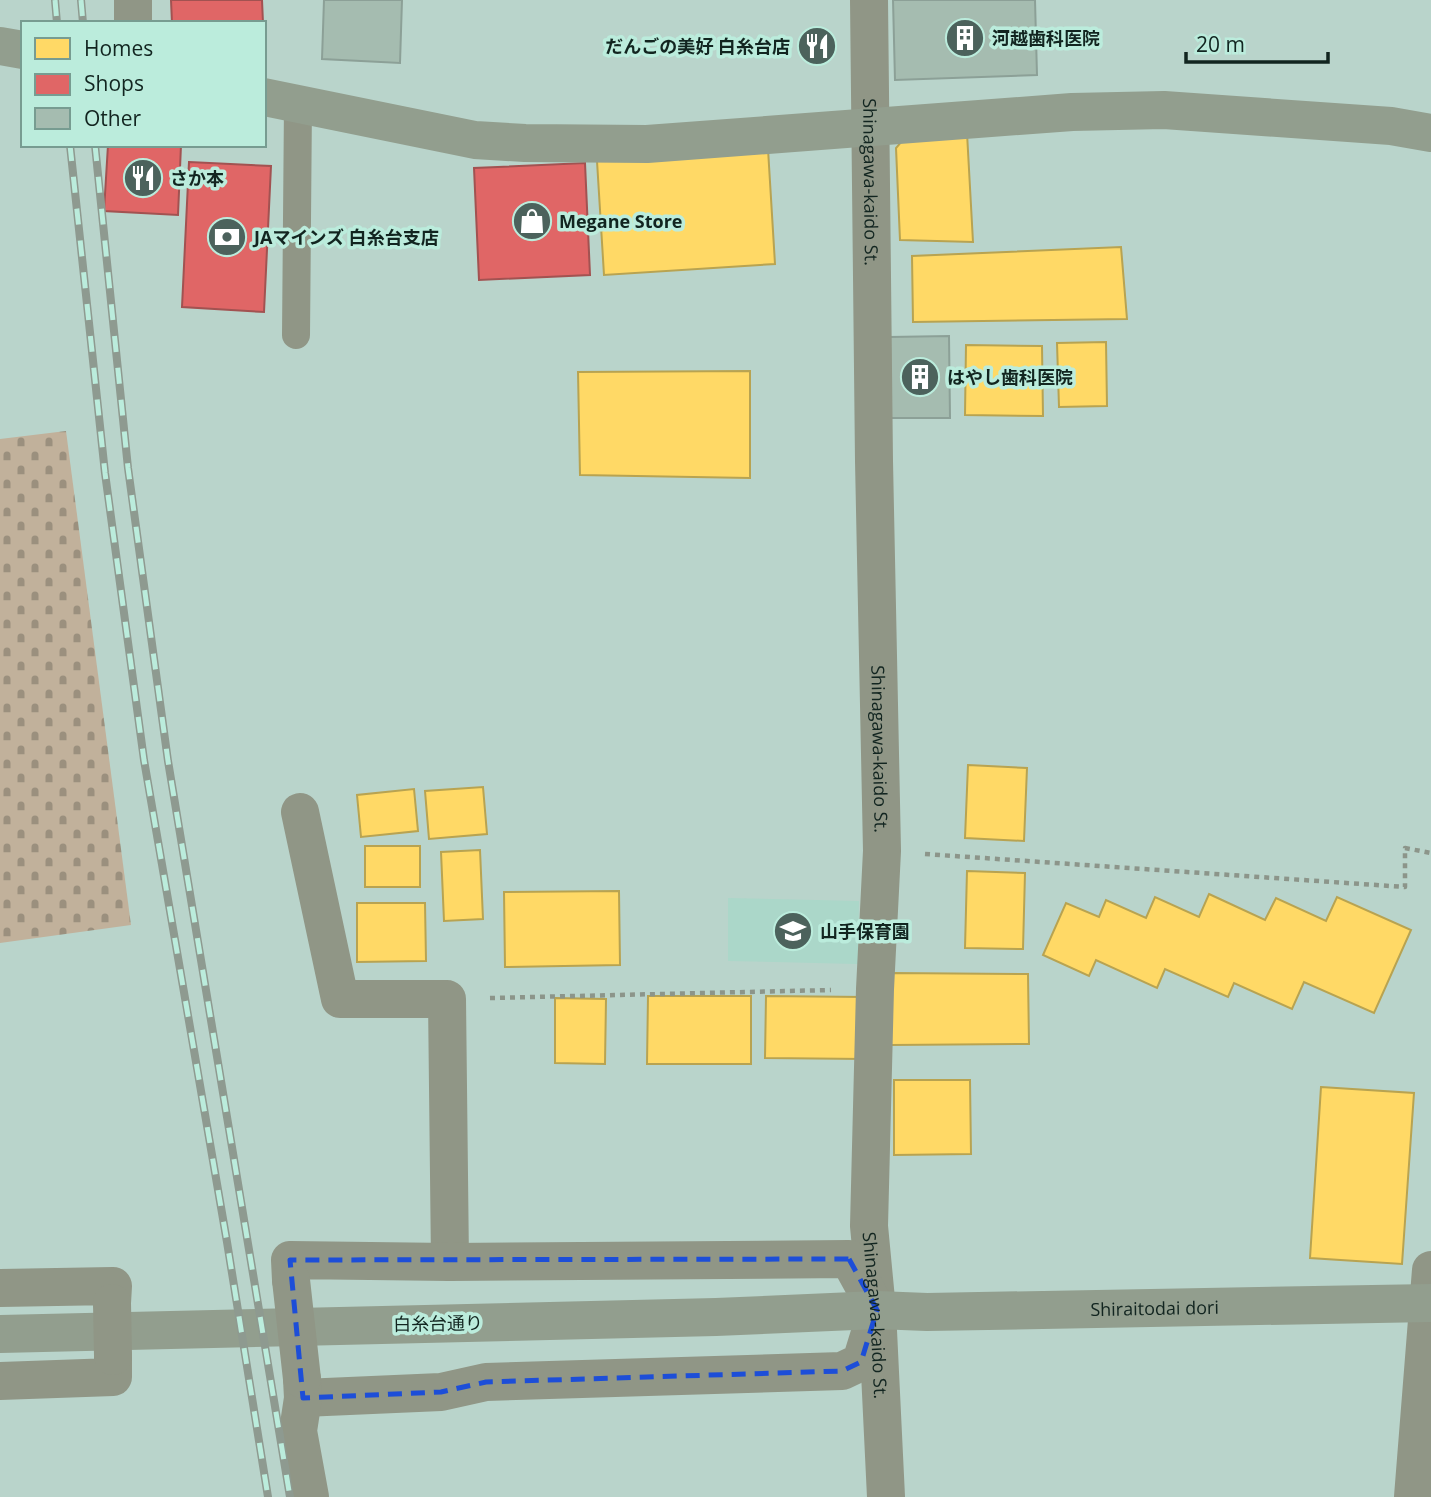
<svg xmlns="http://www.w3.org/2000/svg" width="1431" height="1497" font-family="'Open Sans','Noto Sans JP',sans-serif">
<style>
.built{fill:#abd7c9}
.cemetery{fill:url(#cemetery-stones)}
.homes{fill:#ffd966;stroke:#b8a351;stroke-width:2}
.shops{fill:#e06666;stroke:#a25251;stroke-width:2}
.building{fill:#a5bcb0;stroke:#8ca097;stroke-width:2}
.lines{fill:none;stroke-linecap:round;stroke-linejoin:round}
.path{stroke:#8c958a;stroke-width:4.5;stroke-dasharray:5 5;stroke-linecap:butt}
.lane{stroke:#909686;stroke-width:28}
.street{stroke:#909686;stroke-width:38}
.secondary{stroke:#929e8e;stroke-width:38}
.rail-casing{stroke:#8e9a90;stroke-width:8}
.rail{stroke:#bbecdc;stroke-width:5;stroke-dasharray:16;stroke-linecap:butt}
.street-bridge{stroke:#909686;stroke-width:38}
.marked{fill:none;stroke:#1d4ed8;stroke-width:5;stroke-dasharray:14 9;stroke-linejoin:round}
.labels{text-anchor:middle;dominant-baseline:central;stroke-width:7;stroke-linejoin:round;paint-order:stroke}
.poi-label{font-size:18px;font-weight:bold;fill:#122520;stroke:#bbecdc;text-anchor:start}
.street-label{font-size:18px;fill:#122520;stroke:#bbecdc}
</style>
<defs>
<pattern id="cemetery-stones" width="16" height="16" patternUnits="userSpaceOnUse" patternTransform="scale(1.75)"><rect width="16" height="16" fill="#c1b19b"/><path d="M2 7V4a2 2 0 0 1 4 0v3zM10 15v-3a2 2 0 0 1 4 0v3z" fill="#9b907e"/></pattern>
</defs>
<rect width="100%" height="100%" fill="#b9d4cb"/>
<!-- built -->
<path class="built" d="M728,898L859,901L858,964L728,961Z"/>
<!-- cemetery -->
<path class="cemetery" d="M66,431L131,925L0,943V439Z"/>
<!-- homes -->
<g class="homes">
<path d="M967,133L973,242L900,240L896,148L907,135Z"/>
<path d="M768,149L775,264L604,275L597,161Z"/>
<path d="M1121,247L1127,319L913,322L912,256Z"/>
<path d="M1106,342L1107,406L1059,407L1057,343Z"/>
<path d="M966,345L1042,346L1043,416L965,415Z"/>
<path d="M750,371V478L580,475L578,372Z"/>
<path d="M968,765L1027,768L1024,841L965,838Z"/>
<path d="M483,787L487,834L429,839L425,791Z"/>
<path d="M414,789L418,831L361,837L357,795Z"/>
<rect x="365" y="846" width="55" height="41"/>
<path d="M480,850L483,919L444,921L441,852Z"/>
<path d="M967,871L1025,873L1023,949L965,948Z"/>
<path d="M619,891L620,965L505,967L504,892Z"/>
<path d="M1209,894L1265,920L1276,898L1326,921L1337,897L1411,930L1374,1013L1304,982L1292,1009L1234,983L1228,997L1165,969L1157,988L1096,960L1089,976L1043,955L1066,903L1099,917L1106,900L1146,918L1155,897L1199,917Z"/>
<path d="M357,903H425L426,961L357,962Z"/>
<path d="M891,973L1028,974L1029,1044L891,1045Z"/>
<path d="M648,996H751V1064H647Z"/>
<path d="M766,996L864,997V1059L765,1058Z"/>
<path d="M555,998L606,999L605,1064L555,1063Z"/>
<path d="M894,1080H970L971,1154L894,1155Z"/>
<path d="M1321,1087L1414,1093L1402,1264L1310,1258Z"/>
</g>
<!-- shops -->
<g class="shops">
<path d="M171,0H262L263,23H172Z"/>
<path d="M108,145H181L178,215L104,211Z"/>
<path d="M189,162L271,166L264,312L182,307Z"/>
<path d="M585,163L590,275L479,280L474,168Z"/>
</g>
<!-- building -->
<g class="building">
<path d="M324,0H402L400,63L322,59Z"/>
<path d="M893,0H1035L1037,75L895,80Z"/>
<path d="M949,336L950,418H891L890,337Z"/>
</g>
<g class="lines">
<!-- path -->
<g class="path">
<path d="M925,854L1405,887V848L1431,853"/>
<path d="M490,998L831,990"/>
</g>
<!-- lane -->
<path class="lane" d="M296,335L298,104"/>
<!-- street -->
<g class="street">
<path d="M133,0V23"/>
<path id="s1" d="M869,0L874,461L882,851L875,989L869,1226L877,1310L886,1497"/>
<path d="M300,812L340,999H447L450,1262"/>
<path d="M291,1280L290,1260L450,1262L849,1259L877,1310L861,1362L842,1371L486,1382L441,1392L303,1398"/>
<path d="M0,1288L113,1286L112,1303"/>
<path d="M302,1379L303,1398L298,1431L310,1497"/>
<path d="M0,1381L113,1377V1356"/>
<path d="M1413,1497L1431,1270"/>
</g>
<!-- secondary -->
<g class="secondary">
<path d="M0,46L23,50"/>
<path d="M264,97L475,140L525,143L647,144L1072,112L1164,110L1391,126L1431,133"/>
<path id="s2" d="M0,1334L716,1317L877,1310L927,1312L1431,1303"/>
</g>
<!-- rail casing -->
<g class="rail-casing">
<g id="rail">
<path d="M55,0L57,23"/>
<path d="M81,0L83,23"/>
<path d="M70,145L105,473L144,760L227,1242L268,1497"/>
<path d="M95,145L128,468L168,761L290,1497"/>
</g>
</g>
<!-- rail -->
<use href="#rail" class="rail"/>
<!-- street-bridge -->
<g class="street-bridge">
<path d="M291,1280L302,1379"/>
<path d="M112,1303L113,1356"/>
</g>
</g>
<!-- marked area -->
<path class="marked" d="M849,1259L877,1310L861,1362L842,1371L486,1382L441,1392L303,1398L290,1260Z"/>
<!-- icons -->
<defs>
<g id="building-disc" transform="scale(2.0125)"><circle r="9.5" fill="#4c625c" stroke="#bbecdc"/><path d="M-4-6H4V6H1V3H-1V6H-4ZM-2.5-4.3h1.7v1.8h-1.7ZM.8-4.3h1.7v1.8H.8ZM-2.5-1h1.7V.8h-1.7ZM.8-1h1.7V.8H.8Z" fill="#fff"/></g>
<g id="restaurant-disc" transform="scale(2.0125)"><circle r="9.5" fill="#4c625c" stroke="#bbecdc"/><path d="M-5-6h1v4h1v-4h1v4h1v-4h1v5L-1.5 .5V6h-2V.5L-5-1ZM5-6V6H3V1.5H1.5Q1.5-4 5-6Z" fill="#fff"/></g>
<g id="shop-disc" transform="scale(2.0125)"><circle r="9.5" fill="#4c625c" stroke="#bbecdc"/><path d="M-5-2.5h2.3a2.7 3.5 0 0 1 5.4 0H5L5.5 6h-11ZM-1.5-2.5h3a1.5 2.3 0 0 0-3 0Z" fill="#fff"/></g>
<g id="bank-disc" transform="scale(2.0125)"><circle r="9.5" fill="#4c625c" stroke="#bbecdc"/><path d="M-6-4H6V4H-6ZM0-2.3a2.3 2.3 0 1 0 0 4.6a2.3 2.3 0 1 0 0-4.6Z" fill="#fff"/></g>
<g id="school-disc" transform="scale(2.0125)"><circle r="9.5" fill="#4c625c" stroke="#bbecdc"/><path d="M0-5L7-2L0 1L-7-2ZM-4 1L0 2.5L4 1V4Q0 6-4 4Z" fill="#fff"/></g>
</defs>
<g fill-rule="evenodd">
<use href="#building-disc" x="965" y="38"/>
<use href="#restaurant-disc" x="817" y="46"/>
<use href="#restaurant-disc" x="143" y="178"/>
<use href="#shop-disc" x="532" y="221"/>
<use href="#bank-disc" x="227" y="237"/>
<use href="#building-disc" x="920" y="377"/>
<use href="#school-disc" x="793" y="931"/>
</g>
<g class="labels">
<!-- poi labels -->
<g class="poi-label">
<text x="992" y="38">河越歯科医院</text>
<text x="790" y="46" text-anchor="end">だんごの美好 白糸台店</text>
<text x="170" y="178">さか本</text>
<text x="559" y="221">Megane Store</text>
<text x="254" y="237">JAマインズ 白糸台支店</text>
<text x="947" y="377">はやし歯科医院</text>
<text x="820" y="931">山手保育園</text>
</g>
<!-- street labels -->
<g class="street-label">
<text stroke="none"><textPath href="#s1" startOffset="182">Shinagawa-kaido St.</textPath></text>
<text stroke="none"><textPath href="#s1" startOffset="749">Shinagawa-kaido St.</textPath></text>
<text stroke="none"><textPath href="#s2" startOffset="1155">Shiraitodai dori</textPath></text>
<text stroke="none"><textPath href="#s1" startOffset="1316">Shinagawa-kaido St.</textPath></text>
<text transform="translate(438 1323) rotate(-1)">白糸台通り</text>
</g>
</g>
<!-- legend -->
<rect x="21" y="21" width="245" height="126" fill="#bbecdc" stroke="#779c91" stroke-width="2"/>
<rect x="35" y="38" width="35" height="21" fill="#ffd966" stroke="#779c91" stroke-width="2"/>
<text x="84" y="56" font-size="21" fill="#122520">Homes</text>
<rect x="35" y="74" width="35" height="21" fill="#e06666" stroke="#779c91" stroke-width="2"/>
<text x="84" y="91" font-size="21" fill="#122520">Shops</text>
<rect x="35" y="108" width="35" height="21" fill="#a5bcb0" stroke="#779c91" stroke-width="2"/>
<text x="84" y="126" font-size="21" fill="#122520">Other</text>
<!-- scale -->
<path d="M1186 52v10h142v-10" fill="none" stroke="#122520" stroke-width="3.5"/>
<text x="1196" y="52" font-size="21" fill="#122520" stroke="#bbecdc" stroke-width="5" paint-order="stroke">20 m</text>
</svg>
